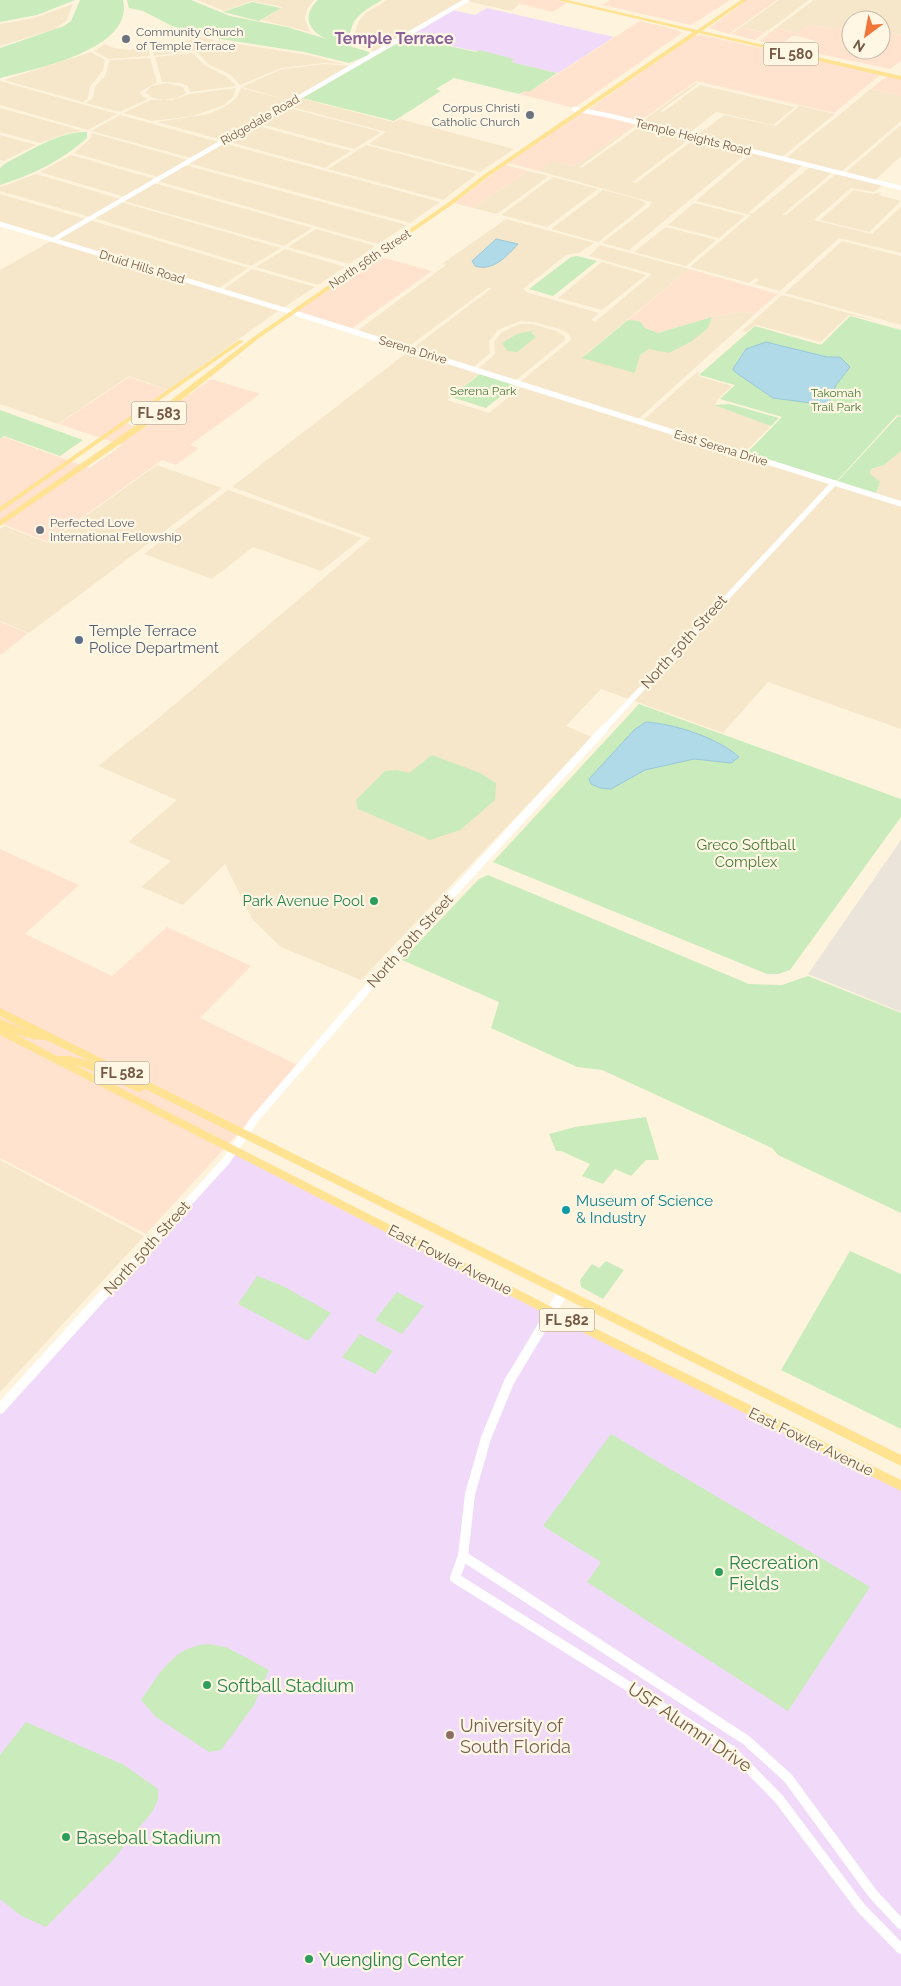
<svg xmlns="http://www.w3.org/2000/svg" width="901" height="1986" font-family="Raleway,sans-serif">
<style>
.residential{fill:#f6e7cb;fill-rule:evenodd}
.commercial{fill:#ffe3cf;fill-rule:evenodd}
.industrial{fill:#ebe4da}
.education{fill:#f1daf9}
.green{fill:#caebbb}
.water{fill:#b1dae8;stroke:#96c8da}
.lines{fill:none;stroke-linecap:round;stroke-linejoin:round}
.minor-far3{stroke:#fff;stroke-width:4.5}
.minor-far2{stroke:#fff;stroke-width:5.5}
.minor-far1{stroke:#fff;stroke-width:8}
.minor{stroke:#fff;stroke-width:10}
.major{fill:#ffe292;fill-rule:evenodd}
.worship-dot{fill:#6b7280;stroke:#fff7e4;stroke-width:2}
.service-dot{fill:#5c6f8a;stroke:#fff7e4;stroke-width:2}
.leisure-dot{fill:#2e9e5b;stroke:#fff7e4;stroke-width:2}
.culture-dot{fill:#0f9aa8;stroke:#fff7e4;stroke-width:2}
.education-dot{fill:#8d6e63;stroke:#fff7e4;stroke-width:2}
.labels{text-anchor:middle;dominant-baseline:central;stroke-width:4.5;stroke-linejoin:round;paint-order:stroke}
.far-worship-label{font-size:12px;fill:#5b616d;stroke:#fff7e4;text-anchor:start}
.far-street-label{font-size:12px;fill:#745a44;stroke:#fff7e4}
.far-park-label{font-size:12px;fill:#487b3b;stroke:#fff7e4}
.shield{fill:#fff7e4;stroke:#9e8974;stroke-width:1}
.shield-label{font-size:14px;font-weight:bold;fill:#745a44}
.service-label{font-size:15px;fill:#4e5e75;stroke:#fff7e4;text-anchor:start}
.street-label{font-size:15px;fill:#745a44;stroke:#fff7e4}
.park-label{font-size:15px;fill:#487b3b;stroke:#fff7e4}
.leisure-label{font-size:15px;fill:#27864d;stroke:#fff7e4;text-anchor:end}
.culture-label{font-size:15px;fill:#0d838f;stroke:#fff7e4;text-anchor:start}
.far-district-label{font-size:16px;font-weight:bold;fill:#8b5f98;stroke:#fff7e4}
.near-leisure-label{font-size:18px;fill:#27864d;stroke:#fff7e4;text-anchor:start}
.near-education-label{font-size:18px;fill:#785e54;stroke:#fff7e4;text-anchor:start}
.near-street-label{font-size:18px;fill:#745a44;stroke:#fff7e4}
</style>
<rect width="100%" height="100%" fill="#fef4dd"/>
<!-- residential -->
<g class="residential">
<path d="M198,0H314L307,9L305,19L310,32L262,20L283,7L252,1L224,11Z"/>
<path d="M387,0H465L375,52L357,45L352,39L359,21L366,13Z"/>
<path d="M469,0H522L517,3L520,4L511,11L467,1Z"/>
<path d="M779,0H809L765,33L741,27Z"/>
<path d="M814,0H901V35L881,31V20H851V26L844,24L835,29L810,25L798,33L776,28Z"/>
<path d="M73,4L66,21L55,29L0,46V24L34,18Z"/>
<path d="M201,37L215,40L194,51L154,56L152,45L155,44L182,42Z"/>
<path d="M218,41L308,55L343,64L324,63L281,68L240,85L231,75L208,64L197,52Z"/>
<path d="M105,44L114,48L129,50L148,47L150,56L109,59L94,51Z"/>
<path d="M91,52L105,60L103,70L90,87L88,98L83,102L4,80Z"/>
<path d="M193,53L204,65L227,77L236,86L190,92L188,86L180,83L162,82L155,57Z"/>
<path d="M150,58L157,82L140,92L142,96L148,99L120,112L86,103L93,98L95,87L105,76L110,60Z"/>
<path d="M324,64L350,66L290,101L242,87L282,69Z"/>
<path d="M0,81L117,114L88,130L0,105Z"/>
<path d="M698,82L835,114L782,157L696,136L724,115L776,126L799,106Z"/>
<path d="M167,83L183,87L186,93L177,98L163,100L153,98L145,92L152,86Z"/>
<path d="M695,83L697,84L660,111L663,112L700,85L795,107L773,125L716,112L688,134L641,122Z"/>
<path d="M236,88L233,97L224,105L193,116L152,121L123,113L151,100H172L189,94Z"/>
<path d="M241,88L283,99L287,102L222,140L157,122L209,114L228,105L237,97Z"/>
<path d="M871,89L901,96V121L841,172L786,158Z"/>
<path d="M300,98L393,122L400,119L514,149L480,172L369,144L386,132L288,106Z"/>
<path d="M285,107L378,131L380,133L354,149L257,123Z"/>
<path d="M0,108L73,128L82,131L68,133L40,143L0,132Z"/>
<path d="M120,115L149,123L219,142L191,158L91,131Z"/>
<path d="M636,124H638L579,167H583L642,125L692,137L632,182L636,183L696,138L749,151L629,250L602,243L650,206L651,202L539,171L552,161L573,166Z"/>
<path d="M254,125L351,151L325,168L226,141Z"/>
<path d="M901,125V156L875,180L845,173Z"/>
<path d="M92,133L188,160L158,177L74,153L90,139Z"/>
<path d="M0,135L36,145L4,161L0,160Z"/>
<path d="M223,143L440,202L410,223L188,163Z"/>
<path d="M366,145L477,174L443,200L328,169Z"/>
<path d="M753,152L803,165L748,213L752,214L810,167L833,172L782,215H786L837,173L884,185L874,192L851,188L814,220L872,234L901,207V253L839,238L780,291L754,284L759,280L756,278L749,283L690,267L751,215L696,201Z"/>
<path d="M71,155L155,179L125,197L40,172Z"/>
<path d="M185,165L407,225L378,244L157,181Z"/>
<path d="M528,171L549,176L497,214L473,208Z"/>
<path d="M36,174L121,199L90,217L0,191V187Z"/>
<path d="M553,177L598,189L547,227L501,215Z"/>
<path d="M154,183L312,228L284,246L124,201Z"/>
<path d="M603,190L638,199L646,203L645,205L598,242L551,229Z"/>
<path d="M854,190L873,194L881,192L879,194L882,196L901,201L869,232L820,220Z"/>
<path d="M0,194L86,219L53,238L0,222Z"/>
<path d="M121,202L281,248L251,266L94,218Z"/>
<path d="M694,203L745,216L719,238L668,225Z"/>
<path d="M506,219L594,243L579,253L566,255L523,289L529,293L599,313L591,320L595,322L652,274L589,256L600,245L689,269L586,354L635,373L640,355L649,349L655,348L707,328L712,317L738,312L756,313L637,420L520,382L571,340L569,334L559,329L534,322L520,321L498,330L489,341L490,353L474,367L413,348L492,288H488L409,346L357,331L446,265L443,264L432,271ZM495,239L517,244L507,256L472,261Z"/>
<path d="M90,220L248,268L219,288L57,239Z"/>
<path d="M666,227L716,240L686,266L634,252Z"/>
<path d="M316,229L375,246L349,264L288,247Z"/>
<path d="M51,241L278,311L168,390L129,376L58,424L0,404V270Z"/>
<path d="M842,241L901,256V325L785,293Z"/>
<path d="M285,249L345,267L318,285L256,267Z"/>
<path d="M602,262L646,275L602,310L558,298Z"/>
<path d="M252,269L315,287L283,308L223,290Z"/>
<path d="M782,295L804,301L884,323L849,315L821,342L756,325L746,332L742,331Z"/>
<path d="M520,324H532L556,331L564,336L565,340L515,381L478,369L495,354L494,342L502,332Z"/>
<path d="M409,351L479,374L447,400L489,413L521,387L901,506V729L768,682L723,733L601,689L566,726L592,737L361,980L281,947L252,919L225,864L183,905L141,887L171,861L128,842L177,800L98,766L155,721L371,538L232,487Z"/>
<path d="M697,372H699L698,376L732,386L718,399L715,405L771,426L744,453L642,421Z"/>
<path d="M901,451V502L876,494L879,487L870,474L871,469L884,465Z"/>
<path d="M157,465L222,488L29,633L0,621V529L4,526L48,543Z"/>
<path d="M228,490L362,538L321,571L253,547L212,579L144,554Z"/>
<path d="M0,1160L144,1236L0,1392Z"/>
</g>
<!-- commercial -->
<g class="commercial">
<path d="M522,0H555L567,3L552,12L517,3Z"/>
<path d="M610,0H730L691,25L602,5Z"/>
<path d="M747,0H777L729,34L709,28Z"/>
<path d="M640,21L678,30L682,33L574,108L519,94L524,91L529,92Z"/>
<path d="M844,24L851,26V50H881V31L901,35V61L890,69L759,41L776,28L798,33L810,25L835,29ZM792,36H795L816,41L804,50L781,45Z"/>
<path d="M741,27L764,33L772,27L755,40L731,34Z"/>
<path d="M702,35L879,74V76L834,113L696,81L639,122L589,109L694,36Z"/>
<path d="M887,76L901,79V96L871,89Z"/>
<path d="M584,111L636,124L573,166L552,161L539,171L508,163Z"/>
<path d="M505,165L528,171L473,208L454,203Z"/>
<path d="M377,256L432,271L351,329L295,312Z"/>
<path d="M689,269L778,294L756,313L738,312L712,317L658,333L645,328L640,321L628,320Z"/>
<path d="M129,377L167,390L122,422L143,429L211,379L260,394L190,445L199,448L176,465L162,460L48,542L0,523V439L4,437L90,468L122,445L59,424Z"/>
<path d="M0,622L28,633L1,655L0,654Z"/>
<path d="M0,849L79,885L25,934L112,976L167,927L251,966L200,1018L300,1066L146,1234L0,1158Z"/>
</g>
<!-- industrial -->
<path class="industrial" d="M901,840V1012L808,974Z"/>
<!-- education -->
<g class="education">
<path d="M487,8L614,37L558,73L510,62L514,59L408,37L453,10L475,15Z"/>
<path d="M236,1150L901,1485V1986H0V1407Z"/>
</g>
<!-- green -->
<g class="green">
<path d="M0,0H75L37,15L0,22Z"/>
<path d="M80,0H123C135,50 34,69 0,78V48L64,26L71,21Z"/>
<path d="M127,0H191L230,16L287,27L369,52V55L349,63L304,52L220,39L172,26L143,11L129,8Z"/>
<path d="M318,0H382C372,6 360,12 354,22C350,29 350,39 343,43C319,41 295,22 318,0Z"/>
<path d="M252,2L281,8L259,21L223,12Z"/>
<path d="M408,37L476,52L479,50L514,59L511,62L557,73L529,92L524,91L519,94L454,78L436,89L441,91L394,121L302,98Z"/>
<path d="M87,132V138C61,161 32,175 0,185V168L6,163C30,151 59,131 87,132Z"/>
<path d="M577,256L597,261L553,296L529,289L571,257Z"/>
<path d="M850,316L901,330V416L897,415L836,482L746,454L782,417L720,399L735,385L699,375L755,326L821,345Z"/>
<path d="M712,317L708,328L692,341L669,353L649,349L640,355L635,373L582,358L628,320L640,321L645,328L658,333Z"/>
<path d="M535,330L531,332L536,337L517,352L507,351L502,343L517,334Z"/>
<path d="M480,374L515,385L486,408L451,397Z"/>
<path d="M730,404L779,418L771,426L714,405Z"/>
<path d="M0,410L83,440L60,456L4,436L0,439Z"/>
<path d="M898,416L901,417V451L884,465L871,469L870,474L880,482L876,494L837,482Z"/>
<path d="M639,704L901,799V817L790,970L778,974H767L493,862Z"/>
<path d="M432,755L480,773L496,783L495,800L460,830L430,840L358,809L356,800L385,771L397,770L409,773Z"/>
<path d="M488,875L749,984L782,985L808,976L901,1013V1213L778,1155L772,1148L602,1070L577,1067L491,1028L499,1002L402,960L479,879Z"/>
<path d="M646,1117L659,1160H646L631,1176L615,1169L603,1184L582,1176L590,1164L561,1151H556L549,1134L575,1127Z"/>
<path d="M850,1251L901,1274V1429L781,1370Z"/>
<path d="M606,1261L624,1270L603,1299L581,1287L580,1280L592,1264L599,1268Z"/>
<path d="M257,1276L281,1285L331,1313L308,1341L238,1304Z"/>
<path d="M397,1292L424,1306L402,1334L375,1320Z"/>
<path d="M360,1334L393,1351L375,1374L342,1357Z"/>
<path d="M611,1434L870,1587L788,1711L587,1582L601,1562L543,1526Z"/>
<path d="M208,1644L226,1647L269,1670L254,1705L221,1750L209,1752L156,1717L141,1700C160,1674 172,1647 208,1644Z"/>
<path d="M26,1722L124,1765L158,1789V1800L152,1812L112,1861L46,1927L20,1915L0,1899V1755Z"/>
</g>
<!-- water -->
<g class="water">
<path d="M496,239L518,244C507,256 493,272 475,266L472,261Z"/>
<path d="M766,342L827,357H840L850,367L836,385L827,405L773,398L735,372L733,369L746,349Z"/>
<path d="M646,722C675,724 718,738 739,757L731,763L694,759L645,770L611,789L600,788L591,784L589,779L634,730Z"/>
</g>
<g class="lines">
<!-- minor-far3 -->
<g class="minor-far3">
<path d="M574,109L611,116L901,188"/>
<path d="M0,224L305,316"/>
<path d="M53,240L467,0"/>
</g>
<!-- minor-far2 -->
<g class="minor-far2">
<path d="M301,315L901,504"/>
<path d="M603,730L834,483"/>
</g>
<!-- minor-far1 -->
<path class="minor-far1" d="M123,1274L226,1161L254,1120L406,944L604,729"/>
<!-- minor -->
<g class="minor">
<path d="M563,1292L509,1382L486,1438L470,1494L463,1556L455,1578L732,1751L779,1799L861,1908L901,1949"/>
<path d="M0,1409L124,1272"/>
<path d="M463,1556L746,1740L788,1778L873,1894L901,1924"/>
</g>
<!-- major -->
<g class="major">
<path d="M557,0H567L697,30L741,0H747L702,31L901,76V80L699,33L489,176L453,204L259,338L164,414L0,526V520L158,410L255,336L449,202L485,174L693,32Z"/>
<path d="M239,340L244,341L0,512V507Z"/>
<path d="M0,1008L901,1455V1466L145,1089L140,1092L136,1091L86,1068L75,1065L554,1308L901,1480V1491L546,1314L0,1035V1019L29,1031L0,1016ZM15,1034L33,1039L46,1040L90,1061L69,1056H57Z"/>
</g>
</g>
<!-- markers -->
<g class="worship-dot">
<circle cx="126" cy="39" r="5"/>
<circle cx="530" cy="115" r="5"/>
<circle cx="40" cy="530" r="5"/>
</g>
<circle class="service-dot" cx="79" cy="640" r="5"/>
<g class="leisure-dot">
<circle cx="374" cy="901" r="5"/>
<circle cx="719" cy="1572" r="5"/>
<circle cx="207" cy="1685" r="5"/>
<circle cx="66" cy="1837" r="5"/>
<circle cx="309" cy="1959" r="5"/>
</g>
<circle class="culture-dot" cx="566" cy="1210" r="5"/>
<circle class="education-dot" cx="450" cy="1735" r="5"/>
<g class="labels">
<!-- far-worship labels -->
<g class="far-worship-label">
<text x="136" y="32">Community Church<tspan x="136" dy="14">of Temple Terrace</tspan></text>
<text x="520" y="108" text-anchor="end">Corpus Christi<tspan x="520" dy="14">Catholic Church</tspan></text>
<text x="50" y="523">Perfected Love<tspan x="50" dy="14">International Fellowship</tspan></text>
</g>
<!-- far-street labels -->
<g class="far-street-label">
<text transform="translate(260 120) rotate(-30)">Ridgedale Road</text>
<text transform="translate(693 137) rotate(14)">Temple Heights Road</text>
<text transform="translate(370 259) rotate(-34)">North 56th Street</text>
<text transform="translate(142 267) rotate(17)">Druid Hills Road</text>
<text transform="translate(413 350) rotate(17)">Serena Drive</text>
<text transform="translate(721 448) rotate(17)">East Serena Drive</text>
</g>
<!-- far-park labels -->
<g class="far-park-label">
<text x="483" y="391">Serena Park</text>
<text x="836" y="393">Takomah<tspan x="836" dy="14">Trail Park</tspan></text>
</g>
<!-- shield labels -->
<g class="shield">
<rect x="763.5" y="42.5" width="55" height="23" rx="4"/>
<rect x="131.5" y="401.5" width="55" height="23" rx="4"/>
<rect x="94.5" y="1061.5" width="55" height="23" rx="4"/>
<rect x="539.5" y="1308.5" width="55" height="23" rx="4"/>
</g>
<g class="shield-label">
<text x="791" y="54">FL 580</text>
<text x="159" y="413">FL 583</text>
<text x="122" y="1073">FL 582</text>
<text x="567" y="1320">FL 582</text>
</g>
<!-- service labels -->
<g class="service-label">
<text x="89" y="631">Temple Terrace<tspan x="89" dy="17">Police Department</tspan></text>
</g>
<!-- street labels -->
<g class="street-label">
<text transform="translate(684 642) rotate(-48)">North 50th Street</text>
<text transform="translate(410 941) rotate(-48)">North 50th Street</text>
<text transform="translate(147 1248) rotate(-48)">North 50th Street</text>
<text transform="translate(450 1260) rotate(27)">East Fowler Avenue</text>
<text transform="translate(811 1442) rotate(26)">East Fowler Avenue</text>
</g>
<!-- park labels -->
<g class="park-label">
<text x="746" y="845">Greco Softball<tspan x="746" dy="17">Complex</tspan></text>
</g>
<!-- leisure labels -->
<g class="leisure-label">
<text x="364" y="901">Park Avenue Pool</text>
</g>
<!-- culture labels -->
<g class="culture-label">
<text x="576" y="1201">Museum of Science<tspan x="576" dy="17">&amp; Industry</tspan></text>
</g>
<!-- far-district labels -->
<g class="far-district-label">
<text x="394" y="38">Temple Terrace</text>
</g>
<!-- near-leisure labels -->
<g class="near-leisure-label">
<text x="729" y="1562">Recreation<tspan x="729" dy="21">Fields</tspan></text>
<text x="217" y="1685">Softball Stadium</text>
<text x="76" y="1837">Baseball Stadium</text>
<text x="319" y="1959">Yuengling Center</text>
</g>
<!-- near-education labels -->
<g class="near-education-label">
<text x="460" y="1725">University of<tspan x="460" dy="21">South Florida</tspan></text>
</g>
<!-- near-street labels -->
<g class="near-street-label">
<text transform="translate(690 1727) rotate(34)">USF Alumni Drive</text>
</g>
</g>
<!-- north arrow -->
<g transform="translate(866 35) rotate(212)"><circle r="24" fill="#fff7e4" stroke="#c7b8a4"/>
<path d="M0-4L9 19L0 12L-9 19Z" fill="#f17538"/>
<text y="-8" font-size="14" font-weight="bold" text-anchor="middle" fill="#745a44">N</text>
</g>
</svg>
